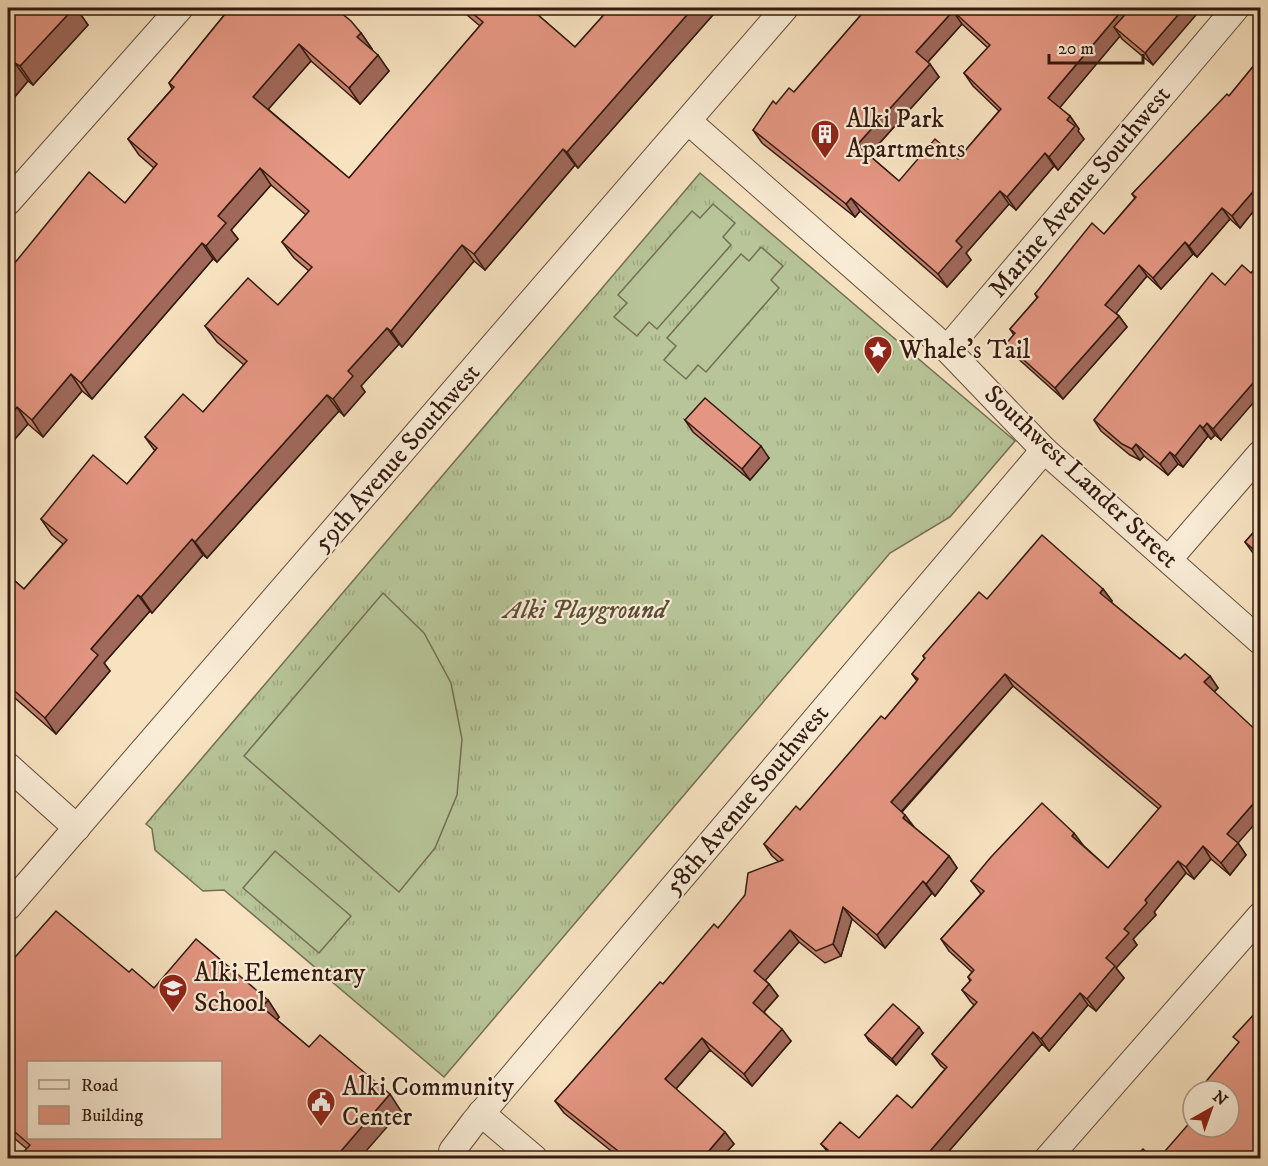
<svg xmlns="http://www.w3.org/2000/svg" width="1268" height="1166" font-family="'IM FELL DW Pica',serif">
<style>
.grass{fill:url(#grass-tufts);stroke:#746f54;stroke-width:1.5}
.pitch{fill:#b7c598;stroke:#746f54;stroke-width:1.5}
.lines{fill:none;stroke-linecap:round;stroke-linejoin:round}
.street-casing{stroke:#644c3c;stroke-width:28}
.street{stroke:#faedd7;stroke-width:26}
.wall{fill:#c48170;stroke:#32190f;stroke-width:1.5;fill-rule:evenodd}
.shaded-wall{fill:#a0695b;stroke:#32190f;stroke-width:1.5}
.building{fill:#e49682;stroke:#32190f;stroke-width:1.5;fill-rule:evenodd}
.labels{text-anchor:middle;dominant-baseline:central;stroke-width:4.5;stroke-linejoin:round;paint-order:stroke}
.poi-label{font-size:26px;fill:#32190f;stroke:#faedd7;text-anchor:start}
.street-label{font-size:26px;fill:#32190f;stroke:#faedd7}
.park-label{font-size:26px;font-style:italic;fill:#5a4d38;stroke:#faedd7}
</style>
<defs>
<pattern id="grass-tufts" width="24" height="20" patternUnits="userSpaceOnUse" patternTransform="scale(1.5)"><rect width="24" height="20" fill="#b7c598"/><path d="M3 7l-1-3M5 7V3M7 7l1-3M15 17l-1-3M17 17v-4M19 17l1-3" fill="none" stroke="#9ea982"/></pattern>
</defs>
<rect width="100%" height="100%" fill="#f8e3c1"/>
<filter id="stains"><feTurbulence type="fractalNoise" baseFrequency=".00333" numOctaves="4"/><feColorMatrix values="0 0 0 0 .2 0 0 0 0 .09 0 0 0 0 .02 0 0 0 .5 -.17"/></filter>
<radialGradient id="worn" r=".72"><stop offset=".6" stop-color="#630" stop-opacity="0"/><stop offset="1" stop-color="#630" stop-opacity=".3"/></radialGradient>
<!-- grass -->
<path class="grass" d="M700,173L1015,441L950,517L890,553L444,1077L224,890L203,891L155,850L152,829L146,824Z"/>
<!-- pitch -->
<g class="pitch">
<path d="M713,204L735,223L723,237L731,245L657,329L649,322L637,336L614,317L627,303L618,295L692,211L700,218Z"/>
<path d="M761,247L783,266L771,280L779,288L706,372L698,365L686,379L664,360L676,346L667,338L741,254L749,261Z"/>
<path d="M383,593L424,633L451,683L462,739L457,795L435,848L399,892L244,756Z"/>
<path d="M275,851L351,916L319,953L243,888Z"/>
</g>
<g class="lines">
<!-- street casing -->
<g class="street-casing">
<g id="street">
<path d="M688,121L947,349L1044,450L1260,641"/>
<path d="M8,202L180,8"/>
<path d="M947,349L1236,8"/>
<path d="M1169,559L1260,454"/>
<path d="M8,766L77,828"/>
<path d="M8,907L785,8"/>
<path d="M481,1113L534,1158"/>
<path d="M458,1158L452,1151L474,1122L1044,450"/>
<path d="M1048,1158L1260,916"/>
</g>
</g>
<!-- street -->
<use href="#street" class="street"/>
</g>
<!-- wall -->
<g class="wall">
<path d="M8,8H76L88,25L33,85L28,81L8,105Z"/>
<path d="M230,8L361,33L372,49V50L389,71L360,104L311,61L268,109L349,178L480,26L459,8H530L575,47L610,8H719L578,168L575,165L485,270L474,261L402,347L399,344L361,386L365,392L344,416L339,411L207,558L203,555L152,613L150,611L104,663L110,671L56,734L8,692V575L24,589L63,544L52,535L41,519L127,484L155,451L145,437L203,412L244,365L217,342L205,326L278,305L309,271L294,258L282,242L306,215L271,185L231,230L238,239L217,262L213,259L92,399L82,391L43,437L28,424L8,447V269L9,270L125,203L154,168L139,155L128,139L172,89L169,83Z"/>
<path d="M867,8H1126L1153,65L1122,39L1120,36L1059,108L1070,116L1079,129L1078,131L1084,139L1058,170L1054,166L1016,210L1009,204L966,253L971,260L947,287L860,211L855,217L762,143L753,130L776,104L794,92ZM962,24L988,48L964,73L973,86L999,111L958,159L899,181L869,155L939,77L928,62Z"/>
<path d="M1260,58V203L1240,228L1230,219L1197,257L1193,254L1161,289L1147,276L1116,313L1119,316L1127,327L1063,399L1014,355L1006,344L1014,335L1010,329L1037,298L1035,294L1104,234L1135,198L1132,194L1229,96Z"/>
<path d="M1251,273L1221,440L1215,435L1211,439L1208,436L1183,467L1178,464L1168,475L1144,456L1140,460L1130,455L1101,431L1094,420L1225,285Z"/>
<path d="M685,420L769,458L750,480L693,432Z"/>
<path d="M1260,525V559L1253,553L1245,542Z"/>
<path d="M1103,589L1112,601L1111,602L1180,659L1210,676L1218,688L1214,692L1238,843L1246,855L1230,875L1211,859L1194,879L1186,873L1154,912L1156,915L1133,939L1137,945L1116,968L1124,978L1096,1011L1088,1005L1049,1051L1042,1044L943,1158H825L823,1155L827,1151L821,1144L859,1138L912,1108L945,1069L941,1066L932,1054L974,1005L971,1002L962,990L970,981L968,977L972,972L949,951L941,939L981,894L971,881L1083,845L1108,868L1159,809L1013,686L902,812L914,827L949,856L957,868L935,896L932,893L885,948L852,919L841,956L825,963L799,942L765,980L769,984L778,996L764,1012L791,1041L752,1086L710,1050L676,1089L734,1144L721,1158H620L564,1113L555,1101L663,984L718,928L779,862L772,856L764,844L800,810L885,719L917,681L912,674L925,659L923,656L987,599Z"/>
<path d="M8,965L129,972L154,988L268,1000L279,1017L277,1020L309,1047L401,1111L27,1149L8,1133Z"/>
<path d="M923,1033L896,1065L869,1041L865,1035Z"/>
</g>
<!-- shaded-wall -->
<g class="shaded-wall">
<path d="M74,8H76L88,25L33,85L20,66Z"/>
<path d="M693,8H719L578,168L567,152Z"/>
<path d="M1124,8H1126L1134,19L1114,27L1120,36L1057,111L1048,98Z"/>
<path d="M1184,8H1202L1153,65L1145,53Z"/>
<path d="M953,11L962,24L925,65L916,52Z"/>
<path d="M361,33L372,49L369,53L357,37Z"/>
<path d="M299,44L311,61L265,113L253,97Z"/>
<path d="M378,55L389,71L360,104L349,88Z"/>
<path d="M15,63L28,81L8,105V71Z"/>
<path d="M930,64L939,77L866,158L857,145Z"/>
<path d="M1070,116L1079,129L1078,131L1084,139L1058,170L1049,157L1067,120Z"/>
<path d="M563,149L575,165L485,270L474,254Z"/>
<path d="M1045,153L1054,166L1016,210L1007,197Z"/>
<path d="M260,168L271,185L231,230L238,239L217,262L206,246L218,216Z"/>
<path d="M1257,187L1260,191V203L1240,228L1232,216Z"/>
<path d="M1000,191L1009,204L966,253L971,260L947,287L938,274L956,241Z"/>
<path d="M851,198L860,211L855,217L846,204Z"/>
<path d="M1222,208L1230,219L1197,257L1189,246Z"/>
<path d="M1185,242L1193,254L1161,289L1153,278Z"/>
<path d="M202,243L213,259L92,399L81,383Z"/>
<path d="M462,245L474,261L402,347L391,331Z"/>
<path d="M1139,265L1147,276L1113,317L1105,305Z"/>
<path d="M1119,316L1127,327L1063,399L1055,388Z"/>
<path d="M387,328L399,344L361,386L365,392L344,416L333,399L348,371Z"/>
<path d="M71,374L82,391L43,437L32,420Z"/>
<path d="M1260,375V395L1221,440L1213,429Z"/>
<path d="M327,395L339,411L207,558L195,542Z"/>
<path d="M17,407L28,424L8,447V418Z"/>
<path d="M1207,423L1215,435L1211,439L1203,428Z"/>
<path d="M1200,425L1208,436L1183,467L1175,456Z"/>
<path d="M1136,444L1144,456L1140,460L1132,449Z"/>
<path d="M761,446L769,458L750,480L742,469Z"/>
<path d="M1170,452L1178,464L1168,475L1160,464Z"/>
<path d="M192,539L203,555L152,613L141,597Z"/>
<path d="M1103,589L1112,601L1108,605L1100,593Z"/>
<path d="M138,595L150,611L104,663L110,671L56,734L45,718L91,649Z"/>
<path d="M1005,674L1013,686L899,814L891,802Z"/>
<path d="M1210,676L1218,688L1212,694L1204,682Z"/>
<path d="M1260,796V818L1238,843L1246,855L1230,875L1221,863L1227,834Z"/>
<path d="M905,815L914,827L903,818Z"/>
<path d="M1074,833L1083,845L1080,848L1072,836Z"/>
<path d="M1203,846L1211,859L1194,879L1186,867Z"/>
<path d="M949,856L957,868L935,896L926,884Z"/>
<path d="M1178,861L1186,873L1154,912L1156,915L1133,939L1137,945L1116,968L1124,978L1096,1011L1087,999L1106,958L1124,929L1145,900Z"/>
<path d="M923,881L932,893L885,948L877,935Z"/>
<path d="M843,907L852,919L841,956L833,944Z"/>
<path d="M790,930L799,942L763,983L754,971Z"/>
<path d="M769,984L778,996L761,1015L753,1003Z"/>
<path d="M1080,993L1088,1005L1049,1051L1041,1039Z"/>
<path d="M268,1000L279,1017L273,1024L262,1007Z"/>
<path d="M919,1027L923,1033L896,1065L892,1059Z"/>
<path d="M782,1029L791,1041L752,1086L744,1074Z"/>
<path d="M1033,1032L1042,1044L943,1158H924Z"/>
<path d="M702,1038L710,1050L674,1091L665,1079Z"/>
<path d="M390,1094L401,1111L360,1158H335Z"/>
<path d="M725,1132L734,1144L721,1158H713L708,1152Z"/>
</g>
<!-- building -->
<g class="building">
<path d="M8,8H74L20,66L15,63L8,71Z"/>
<path d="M230,8H335L351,21L361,33L357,37L378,55L349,88L299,44L253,97L349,178L483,22L466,8H530L575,47L610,8H693L567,152L563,149L474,254L462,245L391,331L387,328L348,371L353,376L333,399L327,395L195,542L192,539L141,597L138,595L91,649L98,655L45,718L8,685V575L24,589L67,540L41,519L93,455L127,484L157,448L145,437L183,394L203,412L247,361L205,326L248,278L278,305L312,267L282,242L309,211L260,168L218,216L226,223L206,246L202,243L81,383L71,374L32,420L17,407L8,418V269L9,270L89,172L125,203L157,164L128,139L174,87L169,83Z"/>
<path d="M867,8H1124L1048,98L1070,116L1067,120L1075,126L1049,157L1045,153L1007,197L1000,191L956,241L962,247L938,274L851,198L846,204L753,130L773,101L776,104L789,88L794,92ZM953,11L990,45L964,73L1001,109L958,159L935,139L899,181L857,145L930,64L916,52Z"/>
<path d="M1131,8H1184L1145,53L1114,27Z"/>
<path d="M1260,58V189L1257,187L1232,216L1222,208L1189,246L1185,242L1153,278L1139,265L1105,305L1119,316L1055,388L1006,344L1015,333L1010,329L1038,297L1035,294L1092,223L1104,234L1136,197L1132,194L1227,94L1229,96Z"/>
<path d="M1260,262V375L1213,429L1207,423L1203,428L1200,425L1175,456L1170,452L1160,464L1136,444L1132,449L1122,444L1094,420L1212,273L1225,285L1242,265L1251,273Z"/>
<path d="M705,398L761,446L742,469L685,420Z"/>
<path d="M1260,525V555L1245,542Z"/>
<path d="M1042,535L1103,589L1100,593L1180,659L1185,654L1210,676L1204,682L1260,734V796L1227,834L1238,843L1221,863L1203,846L1186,867L1178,861L1145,900L1147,903L1124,929L1129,933L1106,958L1115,966L1087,999L1080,993L1041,1039L1033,1032L924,1158H826L823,1155L828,1150L821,1144L840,1122L859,1138L897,1095L912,1108L947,1067L932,1054L977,1002L962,990L971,980L968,977L974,970L941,939L984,891L971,881L991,857L1042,803L1074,833L1072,836L1108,868L1161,806L1005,674L891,802L905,815L903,818L949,856L926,884L923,881L877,935L843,907L833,944L816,951L790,930L754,971L769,984L753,1003L782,1029L744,1074L702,1038L665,1079L725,1132L708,1152L716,1158H627L555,1101L660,982L663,984L714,924L718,928L745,895L748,873L783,860L764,844L796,806L800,810L881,716L885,719L916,682L918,679L912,674L925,658L923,656L979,592L987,599Z"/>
<path d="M56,911L129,972L132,969L154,988L196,939L268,1000L262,1007L309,1047L320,1035L390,1094L335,1158H18L30,1145L8,1126V965ZM28,1062H220V1137H28Z"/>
<path d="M893,1004L919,1027L892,1059L865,1035Z"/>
<path d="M1258,1010L1260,1012V1158H1159L1193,1119V1127H1229V1091H1198L1239,1042L1233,1037Z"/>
<path d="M1143,1149L1153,1158H1134Z"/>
</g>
<!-- icons -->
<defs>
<g id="building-pin" transform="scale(1.5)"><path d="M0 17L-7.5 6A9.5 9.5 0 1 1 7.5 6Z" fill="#8f2418" stroke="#faedd7"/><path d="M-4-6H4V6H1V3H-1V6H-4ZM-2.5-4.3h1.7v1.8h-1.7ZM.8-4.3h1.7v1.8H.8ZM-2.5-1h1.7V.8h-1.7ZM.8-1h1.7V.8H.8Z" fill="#fff"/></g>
<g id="sight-pin" transform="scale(1.5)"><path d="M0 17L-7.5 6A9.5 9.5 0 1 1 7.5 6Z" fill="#8f2418" stroke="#faedd7"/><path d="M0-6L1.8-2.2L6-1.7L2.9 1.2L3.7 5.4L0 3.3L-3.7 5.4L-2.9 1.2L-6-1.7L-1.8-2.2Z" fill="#fff"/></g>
<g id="school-pin" transform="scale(1.5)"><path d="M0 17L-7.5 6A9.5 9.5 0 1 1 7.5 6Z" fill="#8f2418" stroke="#faedd7"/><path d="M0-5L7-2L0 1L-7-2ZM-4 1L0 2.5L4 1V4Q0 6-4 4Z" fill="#fff"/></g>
<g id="civic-pin" transform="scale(1.5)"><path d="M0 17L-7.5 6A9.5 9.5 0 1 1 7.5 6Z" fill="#8f2418" stroke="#faedd7"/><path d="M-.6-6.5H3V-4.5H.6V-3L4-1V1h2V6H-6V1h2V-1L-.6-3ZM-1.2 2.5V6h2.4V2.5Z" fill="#fff"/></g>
</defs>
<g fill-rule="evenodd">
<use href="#building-pin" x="825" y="134"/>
<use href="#sight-pin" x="878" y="350"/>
<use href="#school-pin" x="173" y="988"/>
<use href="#civic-pin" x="321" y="1102"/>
</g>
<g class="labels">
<!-- poi labels -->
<g class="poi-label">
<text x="846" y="119">Alki Park<tspan x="846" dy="30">Apartments</tspan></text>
<text x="899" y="350">Whale's Tail</text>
<text x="194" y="973">Alki Elementary<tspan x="194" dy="30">School</tspan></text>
<text x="342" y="1087">Alki Community<tspan x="342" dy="30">Center</tspan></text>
</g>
<!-- street labels -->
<g class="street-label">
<text transform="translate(1080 192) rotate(-50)">Marine Avenue Southwest</text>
<text transform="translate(397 458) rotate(-49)">59th Avenue Southwest</text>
<text transform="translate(1081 477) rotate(43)">Southwest Lander Street</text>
<text transform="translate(747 800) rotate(-50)">58th Avenue Southwest</text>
</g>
<!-- park labels -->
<g class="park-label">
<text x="585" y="610">Alki Playground</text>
</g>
</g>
<!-- margin -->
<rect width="1268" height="1166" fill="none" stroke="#f8e3c1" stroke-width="30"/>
<rect x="9" y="9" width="1250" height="1148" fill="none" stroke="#32190f" stroke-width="3"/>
<rect x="15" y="15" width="1238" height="1136" fill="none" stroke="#32190f" stroke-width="1.5"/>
<!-- legend -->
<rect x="27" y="1061" width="195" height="78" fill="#faedd7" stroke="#aa9887" stroke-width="1.5"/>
<rect x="39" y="1080" width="30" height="9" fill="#faedd7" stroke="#aa9887" stroke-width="1.5"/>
<text x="81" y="1091" font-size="18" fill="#32190f">Road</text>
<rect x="39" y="1106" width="30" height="18" fill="#e49682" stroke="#aa9887" stroke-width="1.5"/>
<text x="81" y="1121" font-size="18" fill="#32190f">Building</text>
<!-- north arrow -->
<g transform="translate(1211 1109) rotate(40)"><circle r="28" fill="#faedd7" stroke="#aa9887" stroke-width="1.5"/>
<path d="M0-4.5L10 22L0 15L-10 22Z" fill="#8f2418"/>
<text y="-9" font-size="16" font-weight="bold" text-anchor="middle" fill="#32190f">N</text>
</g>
<!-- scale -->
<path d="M1049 54v9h94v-9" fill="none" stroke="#32190f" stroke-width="3"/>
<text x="1058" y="54" font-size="18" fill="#32190f" stroke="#faedd7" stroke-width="4.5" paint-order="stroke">20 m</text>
<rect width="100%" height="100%" filter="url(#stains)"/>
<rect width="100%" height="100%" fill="url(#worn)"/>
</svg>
